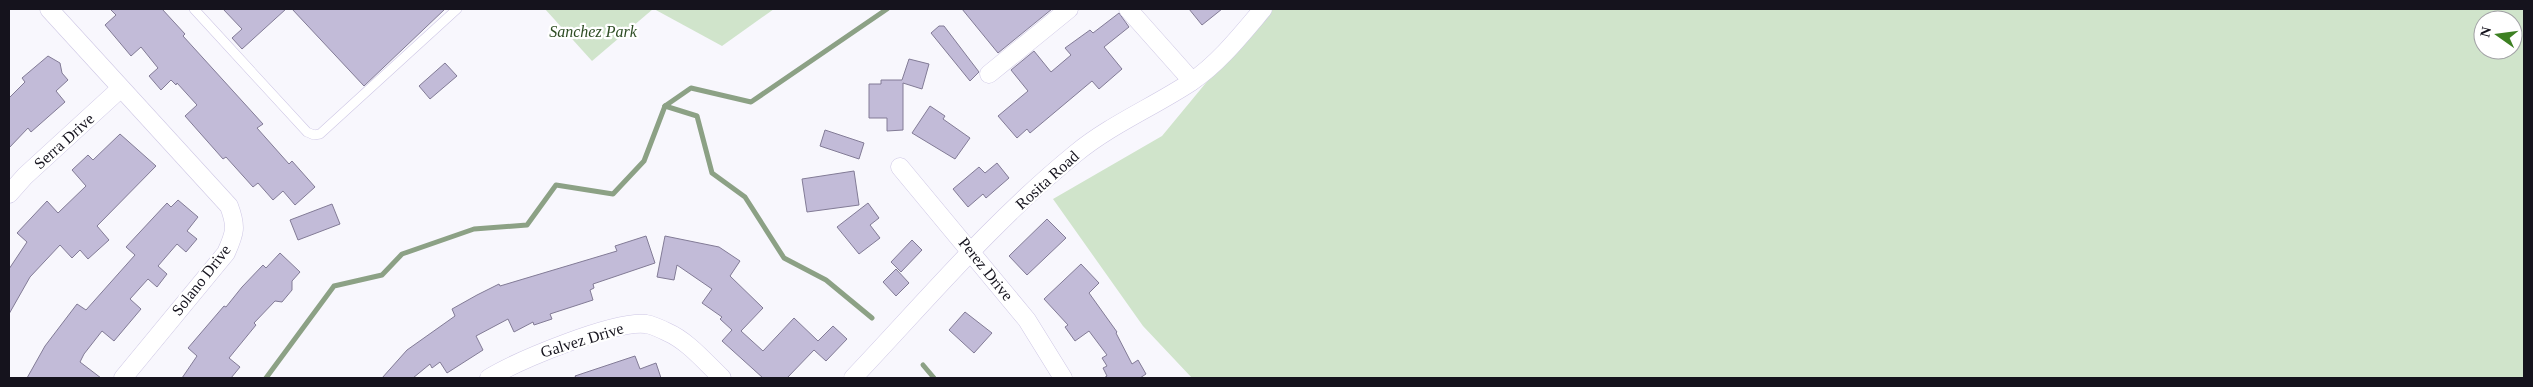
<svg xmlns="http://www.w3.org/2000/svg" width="2533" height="387" font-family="'Times New Roman',serif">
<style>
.green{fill:#d0e4cb;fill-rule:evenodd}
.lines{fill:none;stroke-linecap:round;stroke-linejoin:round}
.stream{stroke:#8ca185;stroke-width:5}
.building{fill:#c2bbd8;stroke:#827b96}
.lane-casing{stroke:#cec7e5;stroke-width:10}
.street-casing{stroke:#cec7e5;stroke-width:19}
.lane{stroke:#fff;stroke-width:9}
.street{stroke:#fff;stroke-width:18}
.labels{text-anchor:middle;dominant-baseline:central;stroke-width:4.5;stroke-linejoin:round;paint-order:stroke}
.park-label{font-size:16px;font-style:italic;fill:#2d4c23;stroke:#fff}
.street-label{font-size:16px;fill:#15131d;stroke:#fff}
</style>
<rect width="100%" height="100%" fill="#f8f7fd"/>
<!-- green -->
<g class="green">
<path d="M545,9H653L592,61Z"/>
<path d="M654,9H774L722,46Z"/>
<path d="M1267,9H2524V378H1192L1143,326L1053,199L1162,136ZM2483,20H2513V50H2483Z"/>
</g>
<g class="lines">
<!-- stream -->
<g class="stream">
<path d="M665,106L697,116L712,173L745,197L784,258L826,280L872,318"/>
<path d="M665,106L691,88L751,102L887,9"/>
<path d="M923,365L934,378"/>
<path d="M266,378L334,286L382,275L402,254L474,229L527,225L556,185L613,194L644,161L665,106"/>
</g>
</g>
<!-- building -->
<g class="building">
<path d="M110,9H162L185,34L183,36L263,124L257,128L289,164L292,161L315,187L295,205L283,191L273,200L258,183L253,187L226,157L223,159L185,116L197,105L177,83L176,85L171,80L161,90L149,76L158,68L141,47L131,56L105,25L116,15Z"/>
<path d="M223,9H286L242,49L232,38L242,29Z"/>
<path d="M292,9H445L364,86Z"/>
<path d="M962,9H1052L998,53Z"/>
<path d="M1189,9H1222L1202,25Z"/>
<path d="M1119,13L1129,27L1104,47L1122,69L1099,89L1092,81L1030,133L1027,129L1017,138L998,116L1028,91L1011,70L1034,51L1051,72L1071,55L1065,48L1090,30L1093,33Z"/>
<path d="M939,26H944L979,72L970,81L931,33Z"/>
<path d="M48,56L60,63L62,73L68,80L56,91L65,102L31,132L28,128L9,148V98L25,82L22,78Z"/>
<path d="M909,59L929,64L922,89L903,83V130L887,131V118H869V84H881V80H902Z"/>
<path d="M445,63L457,76L430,99L419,86Z"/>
<path d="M930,106L945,116L943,119L970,138L955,159L912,133Z"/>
<path d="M825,130L864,143L859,159L820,146Z"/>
<path d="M120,134L156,166L97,226L109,240L88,259L80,250L72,258L60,245L30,277L9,314V269L27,242L17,233L47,201L58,213L86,186L72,170L88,155L93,160Z"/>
<path d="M997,163L1009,178L986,198L983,194L968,207L953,189L979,167L985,173Z"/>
<path d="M854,171L859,205L807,212L802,179Z"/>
<path d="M178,200L198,217L187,231L197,239L186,252L177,244L158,266L167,274L157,287L148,279L130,299L141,309L114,341L102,331L84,354L80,362L101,378H27L45,346L77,304L86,310L135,255L126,247L167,203L171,207Z"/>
<path d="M868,203L879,218L870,225L880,238L859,254L837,227Z"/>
<path d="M332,204L340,224L298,240L290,220Z"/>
<path d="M1047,219L1066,238L1027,275L1009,256Z"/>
<path d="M646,236L655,263L593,284L594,288L590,290L593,300L550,314L552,319L534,325L533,322L514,332L508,319L476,336L483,350L447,373L440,362L432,368L430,364L413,378H382L407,350L455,316L452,309L477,295L499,284L500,286L617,251L615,246Z"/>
<path d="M665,236L719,247L740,261L730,276L763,308L741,331L763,351L794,318L818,341L833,326L847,339L826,361L814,350L787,378H763L722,341L732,330L720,319L722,317L702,303L712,289L677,265L674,280L657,277Z"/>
<path d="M912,240L922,250L901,272L891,262Z"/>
<path d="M280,253L300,272L292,281V290L282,302L275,301L254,323L256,325L229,358L240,367L231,378H182L197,356L188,348L224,306L226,307L242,287L263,265L266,268Z"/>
<path d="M1081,264L1099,283L1089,293L1117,332L1116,333L1132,364L1138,360L1146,374L1140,378H1104L1107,376L1103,368L1107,366L1102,358L1107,355L1089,331L1075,341L1065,327L1068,325L1044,299Z"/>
<path d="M896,269L909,283L896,296L883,282Z"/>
<path d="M965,312L992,333L974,353L949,330Z"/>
<path d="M635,356L640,369L656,363L661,378H576L575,376Z"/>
</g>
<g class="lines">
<!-- lane casing -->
<g class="lane-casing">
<path id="lane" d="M194,9L307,132L314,135L320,134L457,9"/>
</g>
<!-- street casing -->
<g class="street-casing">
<g id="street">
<path d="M49,9L229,206C237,227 235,233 226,253L123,378"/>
<path d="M1128,9L1192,81"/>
<path d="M989,74L1069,9"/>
<path d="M900,167L1027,320L1063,378"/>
<path d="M9,194L25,176L120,89"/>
<path d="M489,378C517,361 614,320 646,324C652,325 661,329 667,332C688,341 706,363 722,378"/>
<path d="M853,378C925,302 994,220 1075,154C1110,125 1153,107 1191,82C1219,63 1241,35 1263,9"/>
</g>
</g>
<!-- lane -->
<use href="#lane" class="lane"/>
<!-- street -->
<use href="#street" class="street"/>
</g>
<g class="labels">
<!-- park labels -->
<g class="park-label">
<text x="593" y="31">Sanchez Park</text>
</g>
<!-- street labels -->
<g class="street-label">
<text transform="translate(64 141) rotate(-42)">Serra Drive</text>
<text transform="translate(1047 180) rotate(-42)">Rosita Road</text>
<text transform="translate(986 269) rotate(51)">Perez Drive</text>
<text transform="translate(201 280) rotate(-52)">Solano Drive</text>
<text transform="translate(582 340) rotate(-17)">Galvez Drive</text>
</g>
</g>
<!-- border -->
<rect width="2533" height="387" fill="none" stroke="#15131d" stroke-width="20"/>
<!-- north arrow -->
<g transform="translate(2498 35) rotate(284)"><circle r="24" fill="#ffffff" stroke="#a1a1a5"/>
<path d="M0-4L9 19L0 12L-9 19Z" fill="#3d8022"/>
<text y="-8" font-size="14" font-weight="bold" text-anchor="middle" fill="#15131d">N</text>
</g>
</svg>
